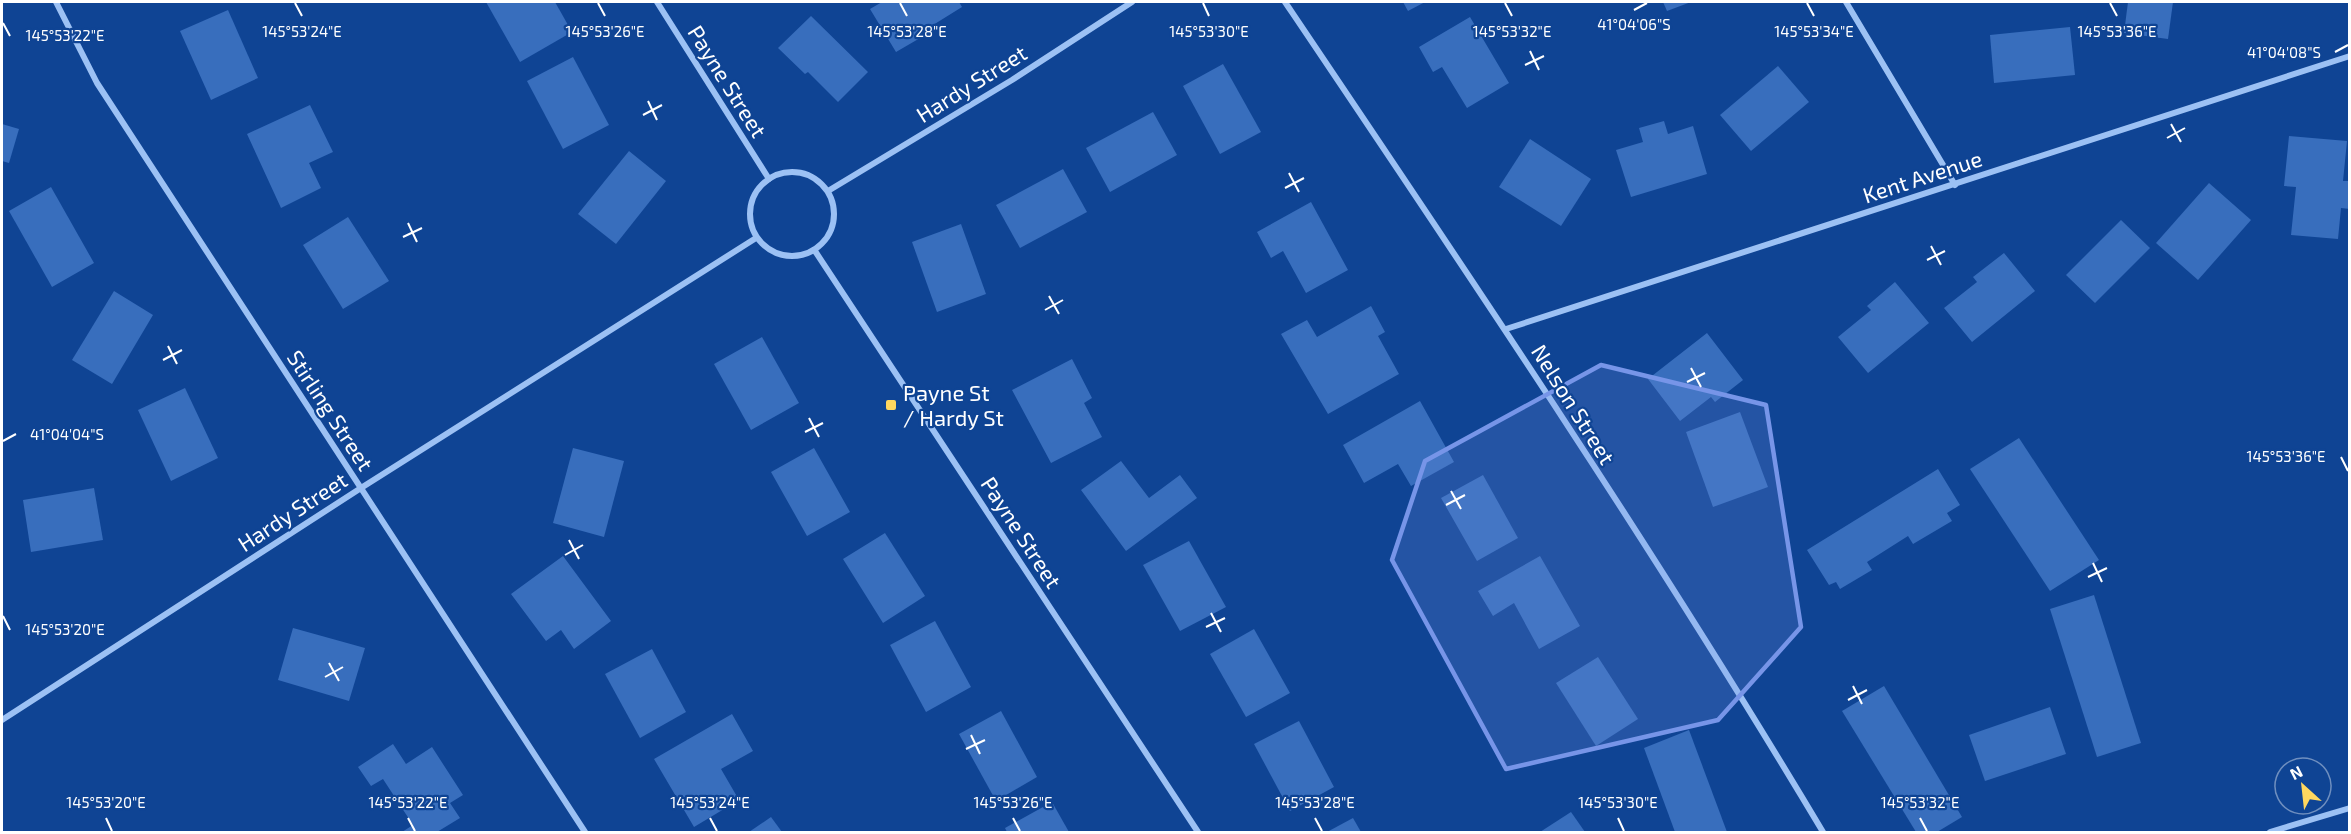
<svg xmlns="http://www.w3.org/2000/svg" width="2351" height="834" font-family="'Exo 2',sans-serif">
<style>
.building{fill:#386ebd}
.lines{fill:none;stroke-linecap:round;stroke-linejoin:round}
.minor{stroke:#9cc1f4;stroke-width:6}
.marked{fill:#7795e8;fill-opacity:0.2;stroke:#7795e8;stroke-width:4.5;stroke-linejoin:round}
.ticks{fill:none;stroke:#fff;stroke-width:2}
.poi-dot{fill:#ffd75f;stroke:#0f4494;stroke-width:2}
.labels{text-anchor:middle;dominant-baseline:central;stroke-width:4.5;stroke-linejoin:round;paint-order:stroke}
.street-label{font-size:22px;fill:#fff;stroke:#0f4494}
.poi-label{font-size:22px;fill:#fff;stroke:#0f4494;text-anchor:start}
.ticks-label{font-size:15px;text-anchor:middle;fill:#fff;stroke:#0f4494;stroke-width:4.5;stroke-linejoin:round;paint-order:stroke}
</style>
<rect width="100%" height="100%" fill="#0f4494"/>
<!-- building -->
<g class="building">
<path d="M486,2H555L572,32L520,62Z"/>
<path d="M882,2H959L962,7L925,30L927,34L896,52L870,9Z"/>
<path d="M1403,2H1425L1408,11Z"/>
<path d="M1663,2H1691L1667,11Z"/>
<path d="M2128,2H2173L2168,39L2124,33Z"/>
<path d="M228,10L258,78L211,100L180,31Z"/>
<path d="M811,16L868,72L838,102L808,72L805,74L778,48Z"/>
<path d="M1470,17L1509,83L1467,108L1442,67L1433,72L1419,47Z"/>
<path d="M2070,27L2075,75L1994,83L1990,35Z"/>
<path d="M573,57L609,125L563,149L527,81Z"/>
<path d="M1223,64L1261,132L1220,154L1183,86Z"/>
<path d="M1778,66L1809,102L1751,151L1720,115Z"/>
<path d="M310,105L333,152L309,163L321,188L281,208L247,134Z"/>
<path d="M1153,112L1177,155L1110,192L1086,148Z"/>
<path d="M1664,121L1668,134L1693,126L1707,174L1631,197L1616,150L1643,142L1639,128Z"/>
<path d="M2,124L19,129L9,163L2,161Z"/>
<path d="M2289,136L2347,141L2343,181H2350V209L2341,208L2338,239L2291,235L2296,187L2284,186Z"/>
<path d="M1530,139L1591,179L1561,226L1499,187Z"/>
<path d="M629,151L666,181L616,244L578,214Z"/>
<path d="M1063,169L1087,212L1020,248L996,205Z"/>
<path d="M2209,183L2251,220L2198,280L2156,243Z"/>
<path d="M51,187L94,263L52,287L9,211Z"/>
<path d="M1311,202L1348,270L1306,293L1283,251L1271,258L1257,232Z"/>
<path d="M348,217L389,281L343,309L303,245Z"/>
<path d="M2121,220L2150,248L2095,303L2066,275Z"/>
<path d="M961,224L986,294L937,312L912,242Z"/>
<path d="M2004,253L2035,291L1972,342L1944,308L1977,282L1973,277Z"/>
<path d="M1895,282L1929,323L1868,373L1838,337L1871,310L1867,306Z"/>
<path d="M114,291L153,315L112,384L72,360Z"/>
<path d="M1371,306L1385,332L1378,336L1399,374L1328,414L1281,334L1307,320L1317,337Z"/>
<path d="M1707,333L1743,380L1715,402L1711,397L1680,421L1648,379Z"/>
<path d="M762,337L799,403L751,430L714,364Z"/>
<path d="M1072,359L1092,398L1084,403L1102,437L1051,463L1012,390Z"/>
<path d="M185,388L218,458L171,481L138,410Z"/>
<path d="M1420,401L1454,462L1411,486L1398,464L1364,483L1343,445Z"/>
<path d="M1740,412L1768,487L1713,507L1686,432Z"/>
<path d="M2019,438L2099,560L2050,591L1970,469Z"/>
<path d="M573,448L624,461L604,537L553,523Z"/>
<path d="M814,448L850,512L807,536L771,472Z"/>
<path d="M1121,461L1149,498L1180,475L1197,498L1126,551L1081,490Z"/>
<path d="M1938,469L1960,505L1947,513L1952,521L1913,544L1908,536L1867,562L1872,570L1840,589L1836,582L1829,585L1807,550Z"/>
<path d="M1483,475L1518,538L1477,561L1441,498Z"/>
<path d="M94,488L103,540L31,552L23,500Z"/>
<path d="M885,533L925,596L883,623L843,559Z"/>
<path d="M1189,541L1226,607L1180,631L1143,565Z"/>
<path d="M563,556L611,621L574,649L561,630L546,641L511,594Z"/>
<path d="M1540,556L1580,626L1539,649L1514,603L1493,616L1478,591Z"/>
<path d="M2094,595L2141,743L2097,757L2050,609Z"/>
<path d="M935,621L971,687L926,712L890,645Z"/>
<path d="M293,628L365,648L349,701L278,680Z"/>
<path d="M1254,629L1290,693L1246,717L1210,654Z"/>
<path d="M652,649L686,712L640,738L605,674Z"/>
<path d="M1598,657L1638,719L1596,746L1556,683Z"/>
<path d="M1884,686L1962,817L1937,832H1916L1842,711Z"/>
<path d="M2050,707L2066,754L1985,781L1969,735Z"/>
<path d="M1001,711L1037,777L996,801L959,734Z"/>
<path d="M732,714L753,751L721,769L739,800L694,827L654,759Z"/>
<path d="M1299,721L1334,787L1290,811L1254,744Z"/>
<path d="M1689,730L1727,832H1675L1644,748Z"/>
<path d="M393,744L406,764L432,747L463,795L450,803L460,818L437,832H402L413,825L383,779L371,786L358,767Z"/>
<path d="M1052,802L1069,832H1007L1005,828Z"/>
<path d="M1571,812L1585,832H1540Z"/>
<path d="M771,817L782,832H749Z"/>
<path d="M1353,818L1361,832H1327Z"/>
</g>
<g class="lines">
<!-- minor -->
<g class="minor">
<path d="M56,2L97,83L585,832"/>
<path d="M657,2L769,179"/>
<path d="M1285,2C1469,275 1654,549 1823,832"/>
<path d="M1846,2L1955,185"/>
<circle cx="792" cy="214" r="42"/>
<path d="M828,191L1012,80L1132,2"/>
<path d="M815,251L1198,832"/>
<path d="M1506,329L2350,56"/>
<path d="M2,720L361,488L756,238"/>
<path d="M2270,832L2350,808"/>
</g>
</g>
<!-- marked area -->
<path class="marked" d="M1601,365L1766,405L1801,627L1718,720L1506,769L1392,560L1425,461Z"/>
<!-- ticks -->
<path class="ticks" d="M295,3L302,16M598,3L605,16M900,3L907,16M1203,3L1209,16M1505,3L1512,16M1807,3L1814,16M2110,3L2117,16M1634,10L1647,3M3,23L10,36M1530,51L1539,70M2335,52L2348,45M1525,65L1544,56M648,101L657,120M643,115L662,105M2171,124L2181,142M2167,138L2185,128M1289,173L1299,192M1285,188L1304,178M408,223L417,242M403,237L422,228M1931,246L1941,265M1927,260L1945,251M1049,296L1059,314M1045,310L1063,300M168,346L177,364M163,360L182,350M1691,368L1701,387M1687,382L1705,373M809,418L819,437M805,432L823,423M3,441L16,434M2341,457L2348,471M1451,491L1461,509M1446,505L1465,495M569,540L579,559M565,555L583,545M2093,563L2102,582M2088,577L2107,568M1211,613L1221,632M3,616L10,630M1206,627L1225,618M329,663L339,681M325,677L343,667M1853,686L1862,704M1848,700L1867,690M971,735L980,754M966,749L985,740M106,818L112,831M408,818L415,831M710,818L717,831M1013,818L1020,831M1315,818L1322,831M1618,818L1624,831M1920,818L1927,831"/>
<!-- markers -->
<rect class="poi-dot" x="885" y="399" width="12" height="12" rx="3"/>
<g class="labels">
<!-- street labels -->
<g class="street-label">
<text transform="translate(728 81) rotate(58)">Payne Street</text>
<text transform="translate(971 83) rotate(-32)">Hardy Street</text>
<text transform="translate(1922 176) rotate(-18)">Kent Avenue</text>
<text transform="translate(1574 404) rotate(58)">Nelson Street</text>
<text transform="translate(331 410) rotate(57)">Stirling Street</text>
<text transform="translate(292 511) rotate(-33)">Hardy Street</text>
<text transform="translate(1022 532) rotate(57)">Payne Street</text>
</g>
<!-- poi labels -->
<g class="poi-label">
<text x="903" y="392">Payne St<tspan x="903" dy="25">/ Hardy St</tspan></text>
</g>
</g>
<g class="ticks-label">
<text x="1634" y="30">41°04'06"S</text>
<text x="302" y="37">145°53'24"E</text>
<text x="605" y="37">145°53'26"E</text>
<text x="907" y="37">145°53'28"E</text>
<text x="1209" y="37">145°53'30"E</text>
<text x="1512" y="37">145°53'32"E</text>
<text x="1814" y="37">145°53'34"E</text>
<text x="2117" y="37">145°53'36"E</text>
<text x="65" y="41">145°53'22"E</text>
<text x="2284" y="58">41°04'08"S</text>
<text x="67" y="440">41°04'04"S</text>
<text x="2286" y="462">145°53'36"E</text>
<text x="65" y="635">145°53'20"E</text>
<text x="106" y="808">145°53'20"E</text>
<text x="408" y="808">145°53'22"E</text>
<text x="710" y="808">145°53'24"E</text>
<text x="1013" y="808">145°53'26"E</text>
<text x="1315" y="808">145°53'28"E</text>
<text x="1618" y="808">145°53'30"E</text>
<text x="1920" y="808">145°53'32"E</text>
</g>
<!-- border -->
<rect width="2351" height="834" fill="none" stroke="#ffffff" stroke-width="6"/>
<!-- north arrow -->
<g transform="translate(2303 786) rotate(333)"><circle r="28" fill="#0f4494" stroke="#6f8fbf" stroke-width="1.5"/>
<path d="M0-4.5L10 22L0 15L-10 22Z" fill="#ffd75f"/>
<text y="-9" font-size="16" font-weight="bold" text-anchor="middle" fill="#ffffff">N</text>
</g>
</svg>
